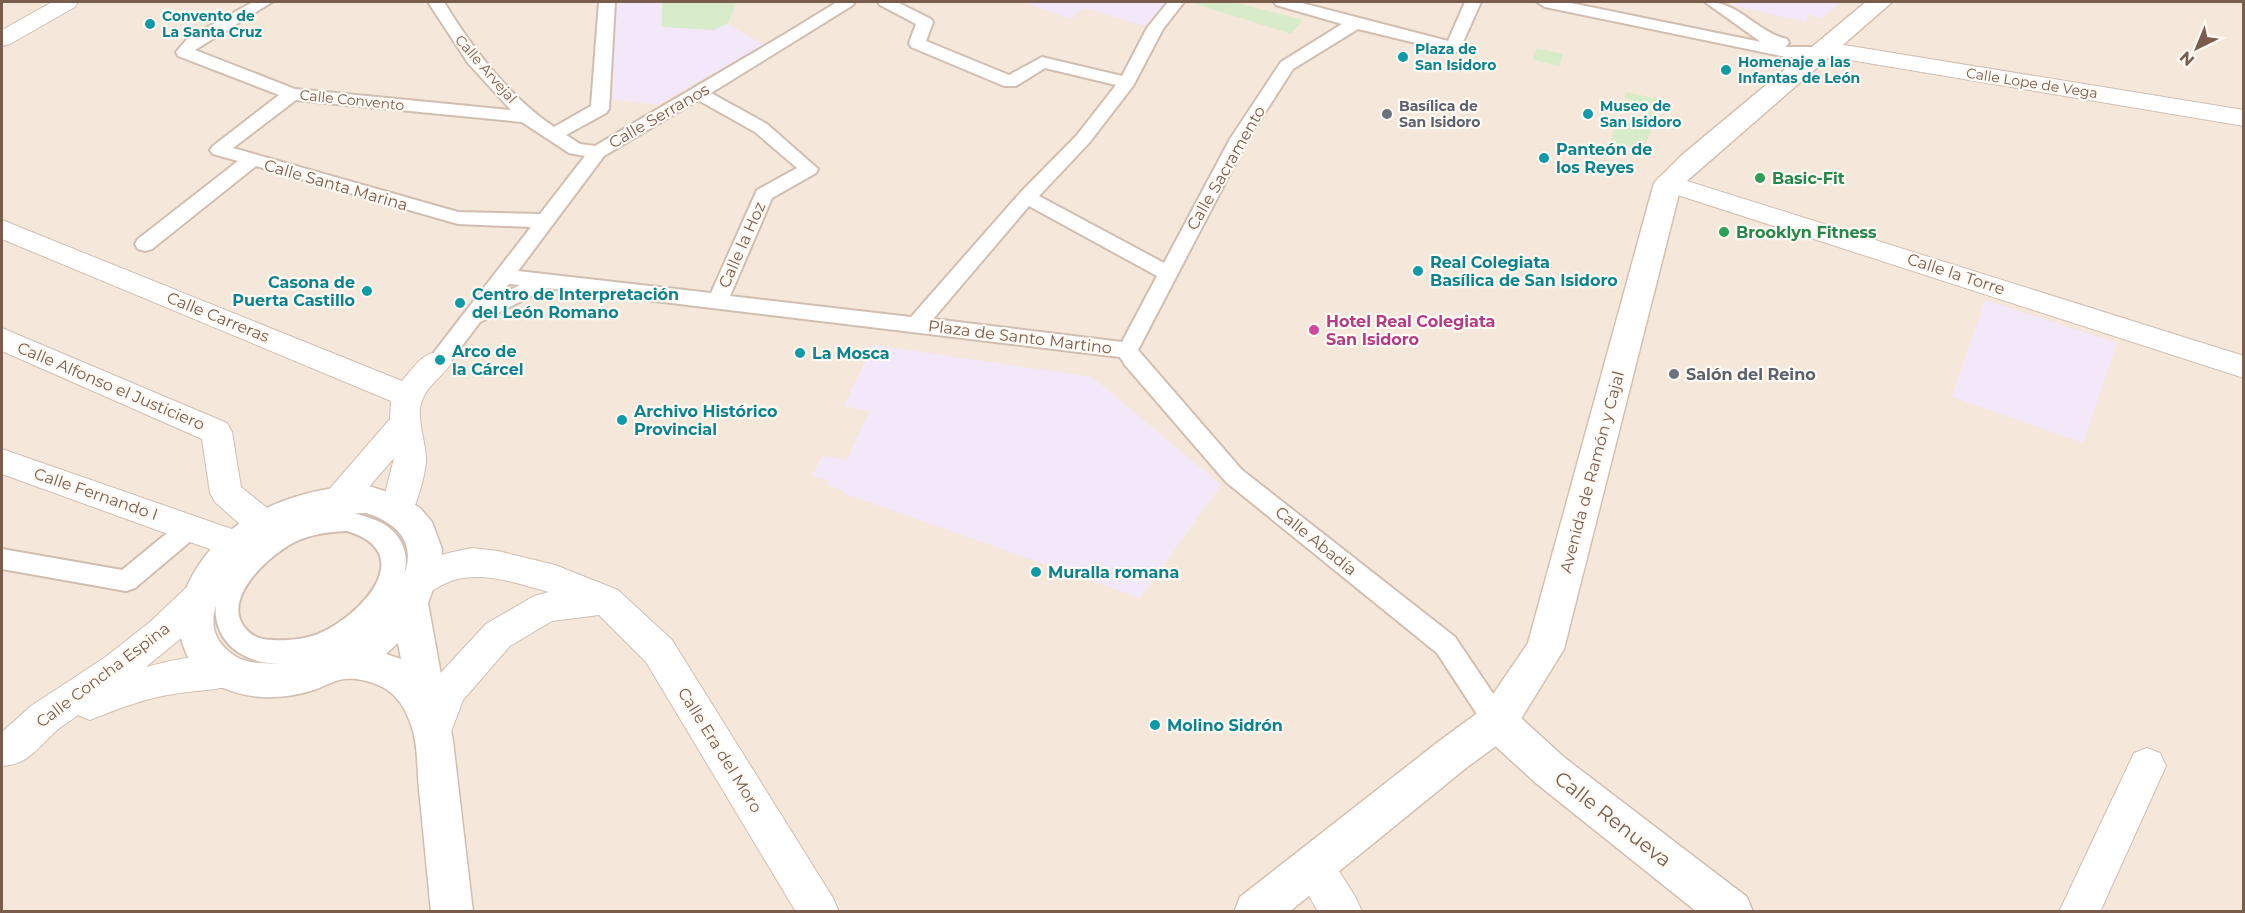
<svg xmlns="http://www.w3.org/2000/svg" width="2245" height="913" font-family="Montserrat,sans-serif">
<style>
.residential{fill:#f5e8da}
.education{fill:#f3e8fa}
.green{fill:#d8ecc9}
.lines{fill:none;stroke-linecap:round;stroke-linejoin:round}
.pedestrian-casing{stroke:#d1beb0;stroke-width:4}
.minor-casing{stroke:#d1beb0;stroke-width:2}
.tertiary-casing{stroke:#d1beb0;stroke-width:3}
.secondary-casing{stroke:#d6c0b0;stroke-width:3}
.pedestrian{fill:#fff;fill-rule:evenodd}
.minor{fill:#fff;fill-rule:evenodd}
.tertiary{fill:#fff;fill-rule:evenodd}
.secondary{fill:#fff;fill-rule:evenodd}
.culture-dot{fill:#0f9aa8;stroke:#fffaf3;stroke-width:2}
.worship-dot{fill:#6b7280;stroke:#fffaf3;stroke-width:2}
.leisure-dot{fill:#2e9e5b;stroke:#fffaf3;stroke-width:2}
.hotel-dot{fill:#d1479c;stroke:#fffaf3;stroke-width:2}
.labels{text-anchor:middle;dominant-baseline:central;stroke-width:4.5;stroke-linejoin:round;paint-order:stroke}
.far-culture-label{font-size:14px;font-weight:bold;fill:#0d838f;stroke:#fffaf3;text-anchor:start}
.far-street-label{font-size:14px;fill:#7a5c4d;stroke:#fffaf3}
.far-worship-label{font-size:14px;font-weight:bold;fill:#5b616d;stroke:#fffaf3;text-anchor:start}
.street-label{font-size:16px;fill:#7a5c4d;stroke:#fffaf3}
.culture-label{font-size:16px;font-weight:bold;fill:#0d838f;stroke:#fffaf3;text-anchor:start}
.leisure-label{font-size:16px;font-weight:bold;fill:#27864d;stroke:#fffaf3;text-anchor:start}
.hotel-label{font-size:16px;font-weight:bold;fill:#b23c85;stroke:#fffaf3;text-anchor:start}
.worship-label{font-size:16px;font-weight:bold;fill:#5b616d;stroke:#fffaf3;text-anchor:start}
.near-street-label{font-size:20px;fill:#7a5c4d;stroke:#fffaf3}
</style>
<rect width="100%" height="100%" fill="#fdf6ec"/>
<!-- residential -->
<rect class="residential" x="2" y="2" width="2241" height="909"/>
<!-- education -->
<g class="education">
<path d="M616,2H737L728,24L764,45L657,105L612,99Z"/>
<path d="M1023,2H1167L1145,26L1084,8L1071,19Z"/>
<path d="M1731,2H1842L1820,19L1808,14L1806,22L1731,5Z"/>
<path d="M1985,300L2117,343L2083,443L1952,397Z"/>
<path d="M873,345L1092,377L1221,485L1140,598L843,493L844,491L827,485L830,481L812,476L822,456L847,460L869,411L844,406Z"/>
</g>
<!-- green -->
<g class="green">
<path d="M662,2H737L728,23L714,30L662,27Z"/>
<path d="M1195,2H1233L1300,19L1302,21L1291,34L1193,3Z"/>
<path d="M1537,48L1563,54L1559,66L1533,60Z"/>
<path d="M1626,92L1658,99L1656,104L1660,109L1643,150L1610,143L1617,119L1636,122L1649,117L1647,107L1624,97Z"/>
</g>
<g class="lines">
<!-- pedestrian casing -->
<g class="pedestrian-casing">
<g id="pedestrian">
<path d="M253,2H272L195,50L295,89L511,110L468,63L428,2H444C472,48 508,96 554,127L591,106L599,2H615L609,109L606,113L566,135L580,144L595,146L785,34L837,2H855L853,5L711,93L767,124L818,169L816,173L772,198L730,296L911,317L1020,193L1077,135L1116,85L1045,68L1016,86H1004L911,47L909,43L916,24L880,5L878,2H897L931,19L933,22L926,41L1009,75L1042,57L1122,76L1147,28L1168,2H1184L1163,29L1133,86L1089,143L1039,196L1164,263L1230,139L1281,62L1342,24L1276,5L1274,2H1298L1448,41L1465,2H1481L1459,51L1453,52L1358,29L1293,69L1248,139L1138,350L1242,470L1455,637L1506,713L1510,722L1506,731L1497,734L1488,731L1437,653L1226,482L1125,365L1120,357L547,288L480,322L449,363L442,365L435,363L431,357L435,351L531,227L458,224L256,166L152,249L145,251L138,249L135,244L138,239L238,161L213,154L210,150L213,146L279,95L178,56L176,52L188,38ZM296,100L522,122L569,153L585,156L540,214L458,212L233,148ZM698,100L755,132L797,168L757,190L711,293L518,271L604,156ZM1029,206L1157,276L1122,342L933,319ZM509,284L520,285L500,295Z"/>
<path d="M1537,2H1566L1761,42L1705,2C1738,0 1756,32 1787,39L1789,43L1785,47H1820L1828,52L1820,57H1786L1545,7Z"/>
<path d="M347,511C362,516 381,519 393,531C430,569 379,626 345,645C321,658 289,667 261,662C247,658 232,651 224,638C199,600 235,554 269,533C292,519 320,513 347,511ZM347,531C420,553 361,616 318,634C305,639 288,641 273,640C262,640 252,637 245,628C222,600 264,561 286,547C304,535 325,532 347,531Z"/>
<path d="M191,517L199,520L203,527L199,534L135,588L126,591L2,569V549L122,570L183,520Z"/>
</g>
</g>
<!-- minor casing -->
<g class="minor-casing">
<g id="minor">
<path d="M52,2H78L75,7L10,44L2,46V30Z"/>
<path d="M1820,45H1844L2244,110V126L1844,59L1812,57L1808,52L1812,47Z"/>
<path d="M1668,175L2244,356V378L1659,189L1655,183L1659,177Z"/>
<path d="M2,220L402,381C416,365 425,347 447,354L452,362C444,375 429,384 423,398C414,415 427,444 426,462C424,480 417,503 409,519L397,523L385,519L381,510L394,458L349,510L338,514L327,510L322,501L327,492L390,419L391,401L2,239Z"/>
<path d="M2,328L227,423L232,432L241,487L276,515L280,525L276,535L264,539L252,535L215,502L210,493L202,439L2,351Z"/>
<path d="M2,449L249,535L254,545L249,555L237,559L2,474Z"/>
<path d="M472,548L498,551L555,565L618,590L672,640L833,898L839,912H796L646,662L599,615L552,621L510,646L463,700L446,745L433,750L420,745L414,733L435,679L486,624L534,596L549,592C519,584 485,571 454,580C443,583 432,592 420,596L408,592L403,582C415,558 448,553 472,548Z"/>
<path d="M202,579L214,584L219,594C206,621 169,648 146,667C174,660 211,650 239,661L244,672L239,683C218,691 196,690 174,694C145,698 118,709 90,720L78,715C71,721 62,725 55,732C38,748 27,765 2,766V732L31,706L104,658L150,622L190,584Z"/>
<path d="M2147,748L2160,753L2166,766L2100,912H2059L2134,753Z"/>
<path d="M1313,846L1327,852L1356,898L1362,912H1318L1293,866L1299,852Z"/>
</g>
</g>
<!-- tertiary casing -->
<g class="tertiary-casing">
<g id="tertiary">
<path d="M366,485L403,497L420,508L432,522L442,549L441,568L428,603L453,741L473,912H431C427,871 423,830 419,789C417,771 418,749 413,731C410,721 404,706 397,699C387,685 361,677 344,679C334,680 323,687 314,690C280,701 244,700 213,683C201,677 191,665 186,653C162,601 207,540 253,515C289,495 325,487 366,485ZM366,513C458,542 377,628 326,651C306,660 282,665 260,663C244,662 235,658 224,647C190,612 246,555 275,537C304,519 333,514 366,513ZM398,643L401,659L386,654Z"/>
<path d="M1497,704L1511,709L1565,758L1747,897L1753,912H1697L1537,784L1483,735L1478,722L1483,709Z"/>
</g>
</g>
<!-- secondary casing -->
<g class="secondary-casing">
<path id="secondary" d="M1866,2H1892L1681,186L1564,649L1511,735L1466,768L1289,912H1234L1240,897L1438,742L1483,709L1528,643L1654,183L1682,155Z"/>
</g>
<!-- pedestrian -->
<use href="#pedestrian" class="pedestrian"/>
<!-- minor -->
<use href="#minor" class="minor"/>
<!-- tertiary -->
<use href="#tertiary" class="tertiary"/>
<!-- secondary -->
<use href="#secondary" class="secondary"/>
</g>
<!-- markers -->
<g class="culture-dot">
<circle cx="150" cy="24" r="6"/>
<circle cx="1403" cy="57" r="6"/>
<circle cx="1726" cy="70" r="6"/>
<circle cx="1588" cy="114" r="6"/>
<circle cx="1544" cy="158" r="6"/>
<circle cx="1418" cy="271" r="6"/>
<circle cx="367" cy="291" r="6"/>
<circle cx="460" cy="303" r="6"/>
<circle cx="800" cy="353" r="6"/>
<circle cx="440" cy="360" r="6"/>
<circle cx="622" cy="420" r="6"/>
<circle cx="1036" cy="572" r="6"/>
<circle cx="1155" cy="725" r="6"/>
</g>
<g class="worship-dot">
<circle cx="1387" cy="114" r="6"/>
<circle cx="1674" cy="374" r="6"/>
</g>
<g class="leisure-dot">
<circle cx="1760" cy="178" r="6"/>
<circle cx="1724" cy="232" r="6"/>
</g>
<circle class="hotel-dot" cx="1314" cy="330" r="6"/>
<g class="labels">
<!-- far-culture labels -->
<g class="far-culture-label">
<text x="162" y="16">Convento de<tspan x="162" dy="16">La Santa Cruz</tspan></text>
<text x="1415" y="49">Plaza de<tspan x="1415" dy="16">San Isidoro</tspan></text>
<text x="1738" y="62">Homenaje a las<tspan x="1738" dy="16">Infantas de León</tspan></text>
<text x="1600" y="106">Museo de<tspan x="1600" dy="16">San Isidoro</tspan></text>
</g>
<!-- far-street labels -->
<g class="far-street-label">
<text transform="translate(486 69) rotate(49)">Calle Arvejal</text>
<text transform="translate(2032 83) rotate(9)">Calle Lope de Vega</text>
<text transform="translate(352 100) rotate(6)">Calle Convento</text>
</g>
<!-- far-worship labels -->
<g class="far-worship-label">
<text x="1399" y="106">Basílica de<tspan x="1399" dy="16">San Isidoro</tspan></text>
</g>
<!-- street labels -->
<g class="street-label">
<text transform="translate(659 116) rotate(-30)">Calle Serranos</text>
<text transform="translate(1226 168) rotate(-60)">Calle Sacramento</text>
<text transform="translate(336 185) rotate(16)">Calle Santa Marina</text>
<text transform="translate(742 245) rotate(-66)">Calle la Hoz</text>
<text transform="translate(1956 274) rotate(18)">Calle la Torre</text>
<text transform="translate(218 317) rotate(22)">Calle Carreras</text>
<text transform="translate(1020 337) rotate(7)">Plaza de Santo Martino</text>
<text transform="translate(111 386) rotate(23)">Calle Alfonso el Justiciero</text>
<text transform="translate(1592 472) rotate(-75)">Avenida de Ramón y Cajal</text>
<text transform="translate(96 494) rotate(19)">Calle Fernando I</text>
<text transform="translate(1316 541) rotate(39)">Calle Abadía</text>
<text transform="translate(103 675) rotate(-37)">Calle Concha Espina</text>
<text transform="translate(720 750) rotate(58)">Calle Era del Moro</text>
</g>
<!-- culture labels -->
<g class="culture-label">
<text x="1556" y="149">Panteón de<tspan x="1556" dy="18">los Reyes</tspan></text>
<text x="1430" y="262">Real Colegiata<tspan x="1430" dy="18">Basílica de San Isidoro</tspan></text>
<text x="355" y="282" text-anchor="end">Casona de<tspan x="355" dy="18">Puerta Castillo</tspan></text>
<text x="472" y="294">Centro de Interpretación<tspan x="472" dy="18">del León Romano</tspan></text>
<text x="452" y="351">Arco de<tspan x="452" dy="18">la Cárcel</tspan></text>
<text x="812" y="353">La Mosca</text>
<text x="634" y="411">Archivo Histórico<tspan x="634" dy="18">Provincial</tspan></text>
<text x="1048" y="572">Muralla romana</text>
<text x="1167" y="725">Molino Sidrón</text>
</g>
<!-- leisure labels -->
<g class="leisure-label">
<text x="1772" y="178">Basic-Fit</text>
<text x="1736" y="232">Brooklyn Fitness</text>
</g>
<!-- hotel labels -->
<g class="hotel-label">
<text x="1326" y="321">Hotel Real Colegiata<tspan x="1326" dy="18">San Isidoro</tspan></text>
</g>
<!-- worship labels -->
<g class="worship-label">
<text x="1686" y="374">Salón del Reino</text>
</g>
<!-- near-street labels -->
<g class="near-street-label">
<text transform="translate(1613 819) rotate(38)">Calle Renueva</text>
</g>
</g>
<!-- border -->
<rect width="2245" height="913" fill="none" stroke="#7a5c4d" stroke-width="6"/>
<!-- north arrow -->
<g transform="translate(2197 48) rotate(223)" stroke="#fffaf3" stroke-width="4.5" paint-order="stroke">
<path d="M0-4.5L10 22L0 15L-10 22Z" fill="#7a5c4d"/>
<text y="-9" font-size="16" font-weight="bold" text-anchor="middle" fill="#7a5c4d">N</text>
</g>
</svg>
